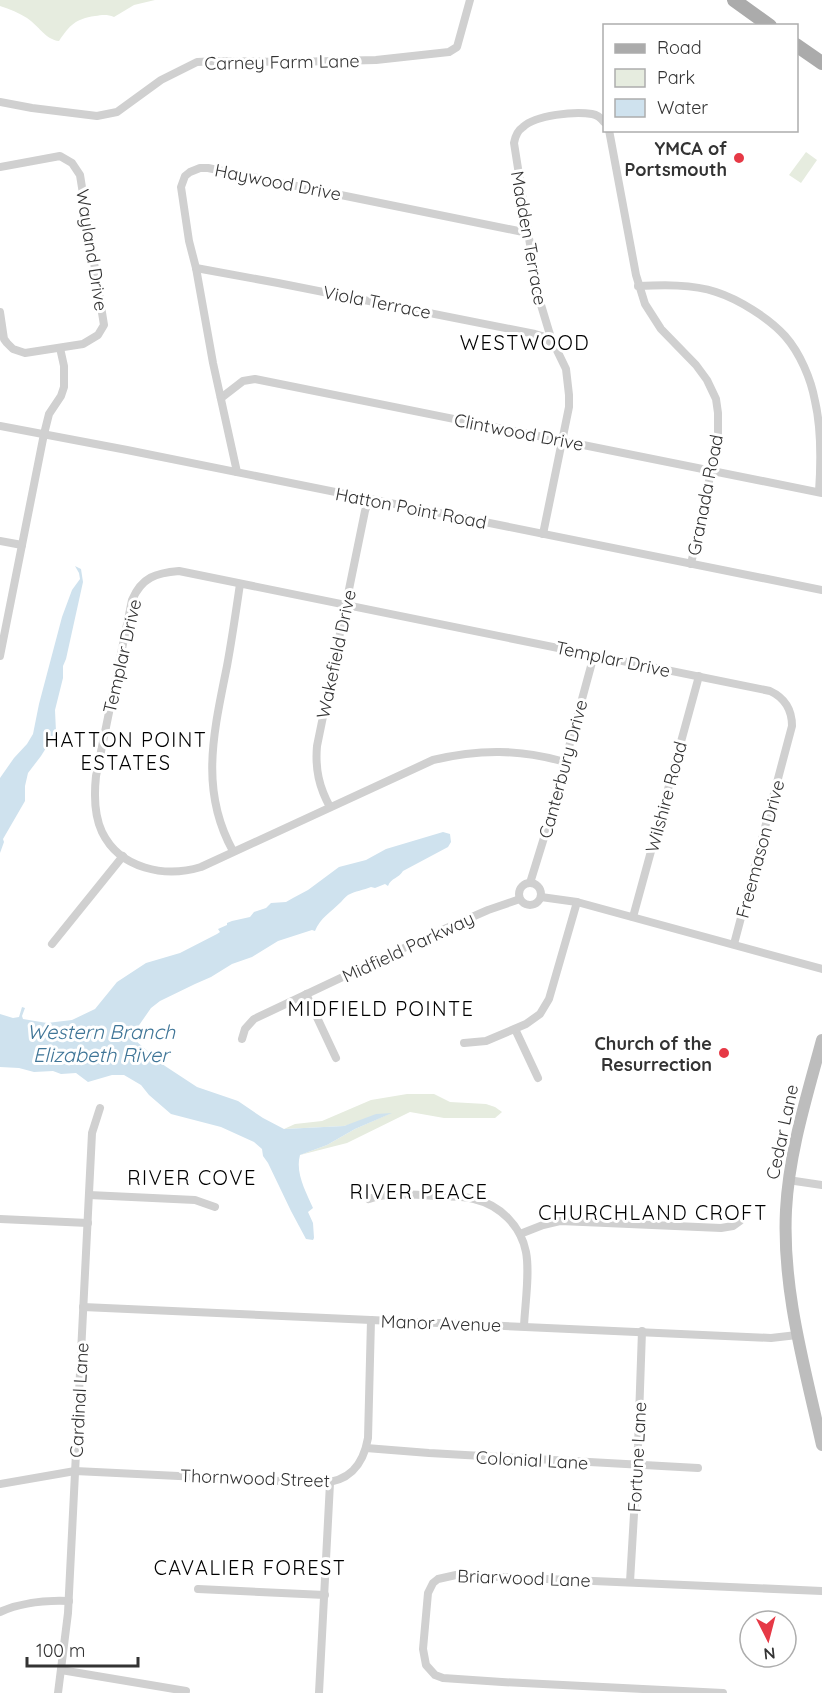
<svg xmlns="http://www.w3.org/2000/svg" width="822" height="1693" font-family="Quicksand,sans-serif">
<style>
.green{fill:#e6ecdf}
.water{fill:#cfe2ee}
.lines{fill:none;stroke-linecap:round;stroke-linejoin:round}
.street{stroke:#d0d0d0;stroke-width:8}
.secondary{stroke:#bdbdbd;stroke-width:12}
.primary{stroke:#ababab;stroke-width:14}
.poi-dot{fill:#e63946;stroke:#fff;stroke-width:2}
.labels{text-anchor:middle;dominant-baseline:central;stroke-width:6;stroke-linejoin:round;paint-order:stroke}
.street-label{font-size:18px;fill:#333;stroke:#fff}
.poi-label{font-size:18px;font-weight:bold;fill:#333;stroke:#fff;text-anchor:end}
.neighbourhood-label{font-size:20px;letter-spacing:1.5px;fill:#000;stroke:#fff}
.water-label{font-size:20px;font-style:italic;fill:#3f7597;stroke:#fff}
</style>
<rect width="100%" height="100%" fill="#fff"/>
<!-- green -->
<g class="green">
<path d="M0,0H155L134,5L114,17C107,14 102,15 95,16C75,19 70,25 59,41C46,40 38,25 27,18C19,13 10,9 0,6Z"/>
<path d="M806,152L817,160L801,183L789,175Z"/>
<path d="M407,1094H434L450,1102L486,1104L495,1107L502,1112L495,1118H444L410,1112L347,1143L300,1155L327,1145L355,1129L389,1114L344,1126L284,1129L295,1124L322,1121L371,1100Z"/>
</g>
<!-- water -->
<g class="water">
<path d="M75,566L81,569L83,582L66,659L63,666V678L55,710L56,732L41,756L28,773L25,786V801L3,839L4,842L0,853V778L14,758L27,744L33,734L39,704L62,617L72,590L80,579L79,573Z"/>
<path d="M443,832L450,834L451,842L448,847L403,871C399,878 391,878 388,886L385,884L375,888L371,887C364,890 355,891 348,895C345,897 343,900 341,902C331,912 320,918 315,931L312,930L278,941L252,957L232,964L211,977L195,984L160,1001L151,1008L135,1031L136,1041L165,1066L197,1087L238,1101L263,1118L284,1129L344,1126L376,1114L392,1113L355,1129L327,1145L300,1155C295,1173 306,1192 313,1208L308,1212L313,1223L314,1238L313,1240L306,1239L291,1211L268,1163L263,1156L262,1149L254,1142L221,1127L171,1114L149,1095L141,1085L124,1075H112L88,1082L76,1073L61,1074L53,1071L34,1072L19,1068L0,1067V1014L13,1018L19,1017L22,1007L25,1008L22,1016L23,1019L47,1023L72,1020L95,1009L117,982L146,963L180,953L217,934L220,932L218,929L227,925V923L232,921L250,917L254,912L266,908L271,903L286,902L293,898L308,890L339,867L366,860L386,849Z"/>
</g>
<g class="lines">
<!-- street -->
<g class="street">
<path d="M0,102L32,108L97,116L117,112L161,80L197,62L219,61L290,62L376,60L449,52L457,47L470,0"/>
<path d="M609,130L636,275L645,304L661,329L696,365L707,380L716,399L718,413V440L691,564"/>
<path d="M0,167L60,156L72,163L80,175L104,325L98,335L83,344L25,353L13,349L7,343L4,339L0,312"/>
<path d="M196,268L278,283L535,334L542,336L553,344"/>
<path d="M638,286C663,285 692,284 716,292C738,299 769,318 785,336C800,353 811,379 815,401C822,431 821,463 819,492"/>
<path d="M221,398L243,381L255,379L822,493"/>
<path d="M0,426L127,450L822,590"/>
<path d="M237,472L213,363L196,268L189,241L181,187L185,176L190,172L200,168H208L528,233"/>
<path d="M543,534L569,407V395L566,369L551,338L538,295L514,143C515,137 517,131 523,127C536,115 575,111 592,114C598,115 601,118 604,122"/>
<path d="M0,541L22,545"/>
<path d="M0,656L44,434L49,414L61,396L64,387V366L60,348"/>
<path d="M565,762C520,749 479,749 433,760L201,867C165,878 120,869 102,832C94,815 94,795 96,776L132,600C142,577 156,573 179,571L770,691C785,698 792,710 792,726L734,944"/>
<path d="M330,807C319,787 315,769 317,746L365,511L369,499"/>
<path d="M233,851C199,790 214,731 227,666C232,639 236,611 240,584"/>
<path d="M530,883L547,828L594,655"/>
<circle cx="530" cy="894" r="11"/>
<path d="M541,897L577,902L822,969"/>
<path d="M633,917L699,676"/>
<path d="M52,944L123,856"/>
<path d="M306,994L336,1058"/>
<path d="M515,1029L538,1078"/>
<path d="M242,1039L245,1029L254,1019L440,931L488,910L520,899"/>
<path d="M464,1043L486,1041L526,1024L540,1014L549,999L577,902"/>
<path d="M788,1180L822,1185"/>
<path d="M89,1195L195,1200L215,1207"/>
<path d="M369,1199C390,1191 415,1195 438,1196C450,1197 462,1196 474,1199C500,1205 521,1226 526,1252C530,1273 525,1304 524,1326"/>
<path d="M0,1219L88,1223"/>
<path d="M520,1234L543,1225L560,1221L721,1228L733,1226L740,1221"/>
<path d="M83,1307L771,1338L797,1335"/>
<path d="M366,1448L429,1453L698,1468"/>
<path d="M0,1484L75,1471L320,1483C349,1482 363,1466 368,1438L371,1320"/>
<path d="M630,1582L638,1446L642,1331"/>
<path d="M198,1589L325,1595"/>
<path d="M0,1612C22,1602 45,1600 69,1601"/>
<path d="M61,1670L186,1691"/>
<path d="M58,1693L68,1613L92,1133L100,1108"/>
<path d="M319,1693L330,1483"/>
<path d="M723,1693L502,1682L443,1678L435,1675L426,1665L423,1649L428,1593L433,1583L438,1579L456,1575L822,1591"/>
</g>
<!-- secondary -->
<path class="secondary" d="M822,1040C807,1096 789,1152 786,1210C782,1290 805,1368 822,1445"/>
<!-- primary -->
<g class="primary">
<path d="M734,0L770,26"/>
<path d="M796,45L822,63"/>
</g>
</g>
<!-- markers -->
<g class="poi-dot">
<circle cx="739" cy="158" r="6"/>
<circle cx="724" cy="1053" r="6"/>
</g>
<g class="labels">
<!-- street labels -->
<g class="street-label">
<text transform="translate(282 62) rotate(-1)">Carney Farm Lane</text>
<text transform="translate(278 182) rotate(11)">Haywood Drive</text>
<text transform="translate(529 238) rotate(80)">Madden Terrace</text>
<text transform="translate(92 250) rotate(81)">Wayland Drive</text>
<text transform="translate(377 302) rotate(11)">Viola Terrace</text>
<text transform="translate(519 432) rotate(11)">Clintwood Drive</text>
<text transform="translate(705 495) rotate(-79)">Granada Road</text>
<text transform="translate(411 508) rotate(11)">Hatton Point Road</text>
<text transform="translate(336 654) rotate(-78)">Wakefield Drive</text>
<text transform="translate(122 656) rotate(-77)">Templar Drive</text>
<text transform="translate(613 659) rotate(12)">Templar Drive</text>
<text transform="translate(563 769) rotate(-75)">Canterbury Drive</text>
<text transform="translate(666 797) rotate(-75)">Wilshire Road</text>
<text transform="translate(760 849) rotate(-75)">Freemason Drive</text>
<text transform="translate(408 947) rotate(-25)">Midfield Parkway</text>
<text transform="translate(782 1132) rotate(-78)">Cedar Lane</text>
<text transform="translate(441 1323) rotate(2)">Manor Avenue</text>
<text transform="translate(79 1400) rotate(-87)">Cardinal Lane</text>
<text transform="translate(637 1457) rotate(-87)">Fortune Lane</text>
<text transform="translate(532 1460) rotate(3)">Colonial Lane</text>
<text transform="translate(255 1478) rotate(2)">Thornwood Street</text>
<text transform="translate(524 1578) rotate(2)">Briarwood Lane</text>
</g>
<!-- poi labels -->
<g class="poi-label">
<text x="727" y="148">YMCA of<tspan x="727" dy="21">Portsmouth</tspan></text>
<text x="712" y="1043">Church of the<tspan x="712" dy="21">Resurrection</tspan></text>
</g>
<!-- neighbourhood labels -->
<g class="neighbourhood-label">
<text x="525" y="342">WESTWOOD</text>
<text x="126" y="739">HATTON POINT<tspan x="126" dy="23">ESTATES</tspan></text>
<text x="381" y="1008">MIDFIELD POINTE</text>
<text x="192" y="1177">RIVER COVE</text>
<text x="419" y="1191">RIVER PEACE</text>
<text x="653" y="1212">CHURCHLAND CROFT</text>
<text x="250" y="1567">CAVALIER FOREST</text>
</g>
<!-- water labels -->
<g class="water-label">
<text x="101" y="1031">Western Branch<tspan x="101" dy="23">Elizabeth River</tspan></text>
</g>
</g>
<!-- legend -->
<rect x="603" y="24" width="195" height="108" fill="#ffffff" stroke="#adadad" stroke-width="1.5"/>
<rect x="615" y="44" width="30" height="9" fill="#ababab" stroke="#adadad" stroke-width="1.5"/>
<text x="657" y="54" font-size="18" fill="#333333">Road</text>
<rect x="615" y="69" width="30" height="18" fill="#e6ecdf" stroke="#adadad" stroke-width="1.5"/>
<text x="657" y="84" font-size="18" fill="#333333">Park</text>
<rect x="615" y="99" width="30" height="18" fill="#cfe2ee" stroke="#adadad" stroke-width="1.5"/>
<text x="657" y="114" font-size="18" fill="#333333">Water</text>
<!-- north arrow -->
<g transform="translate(768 1639) rotate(174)"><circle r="28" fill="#ffffff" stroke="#adadad" stroke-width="1.5"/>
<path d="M0-4.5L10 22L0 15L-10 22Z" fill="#e63946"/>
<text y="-9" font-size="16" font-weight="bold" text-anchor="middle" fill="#333333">N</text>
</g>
<!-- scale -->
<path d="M27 1657v9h111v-9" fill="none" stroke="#333333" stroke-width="3"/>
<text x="36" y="1657" font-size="18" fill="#333333" stroke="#ffffff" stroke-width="4.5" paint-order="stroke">100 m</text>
</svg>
